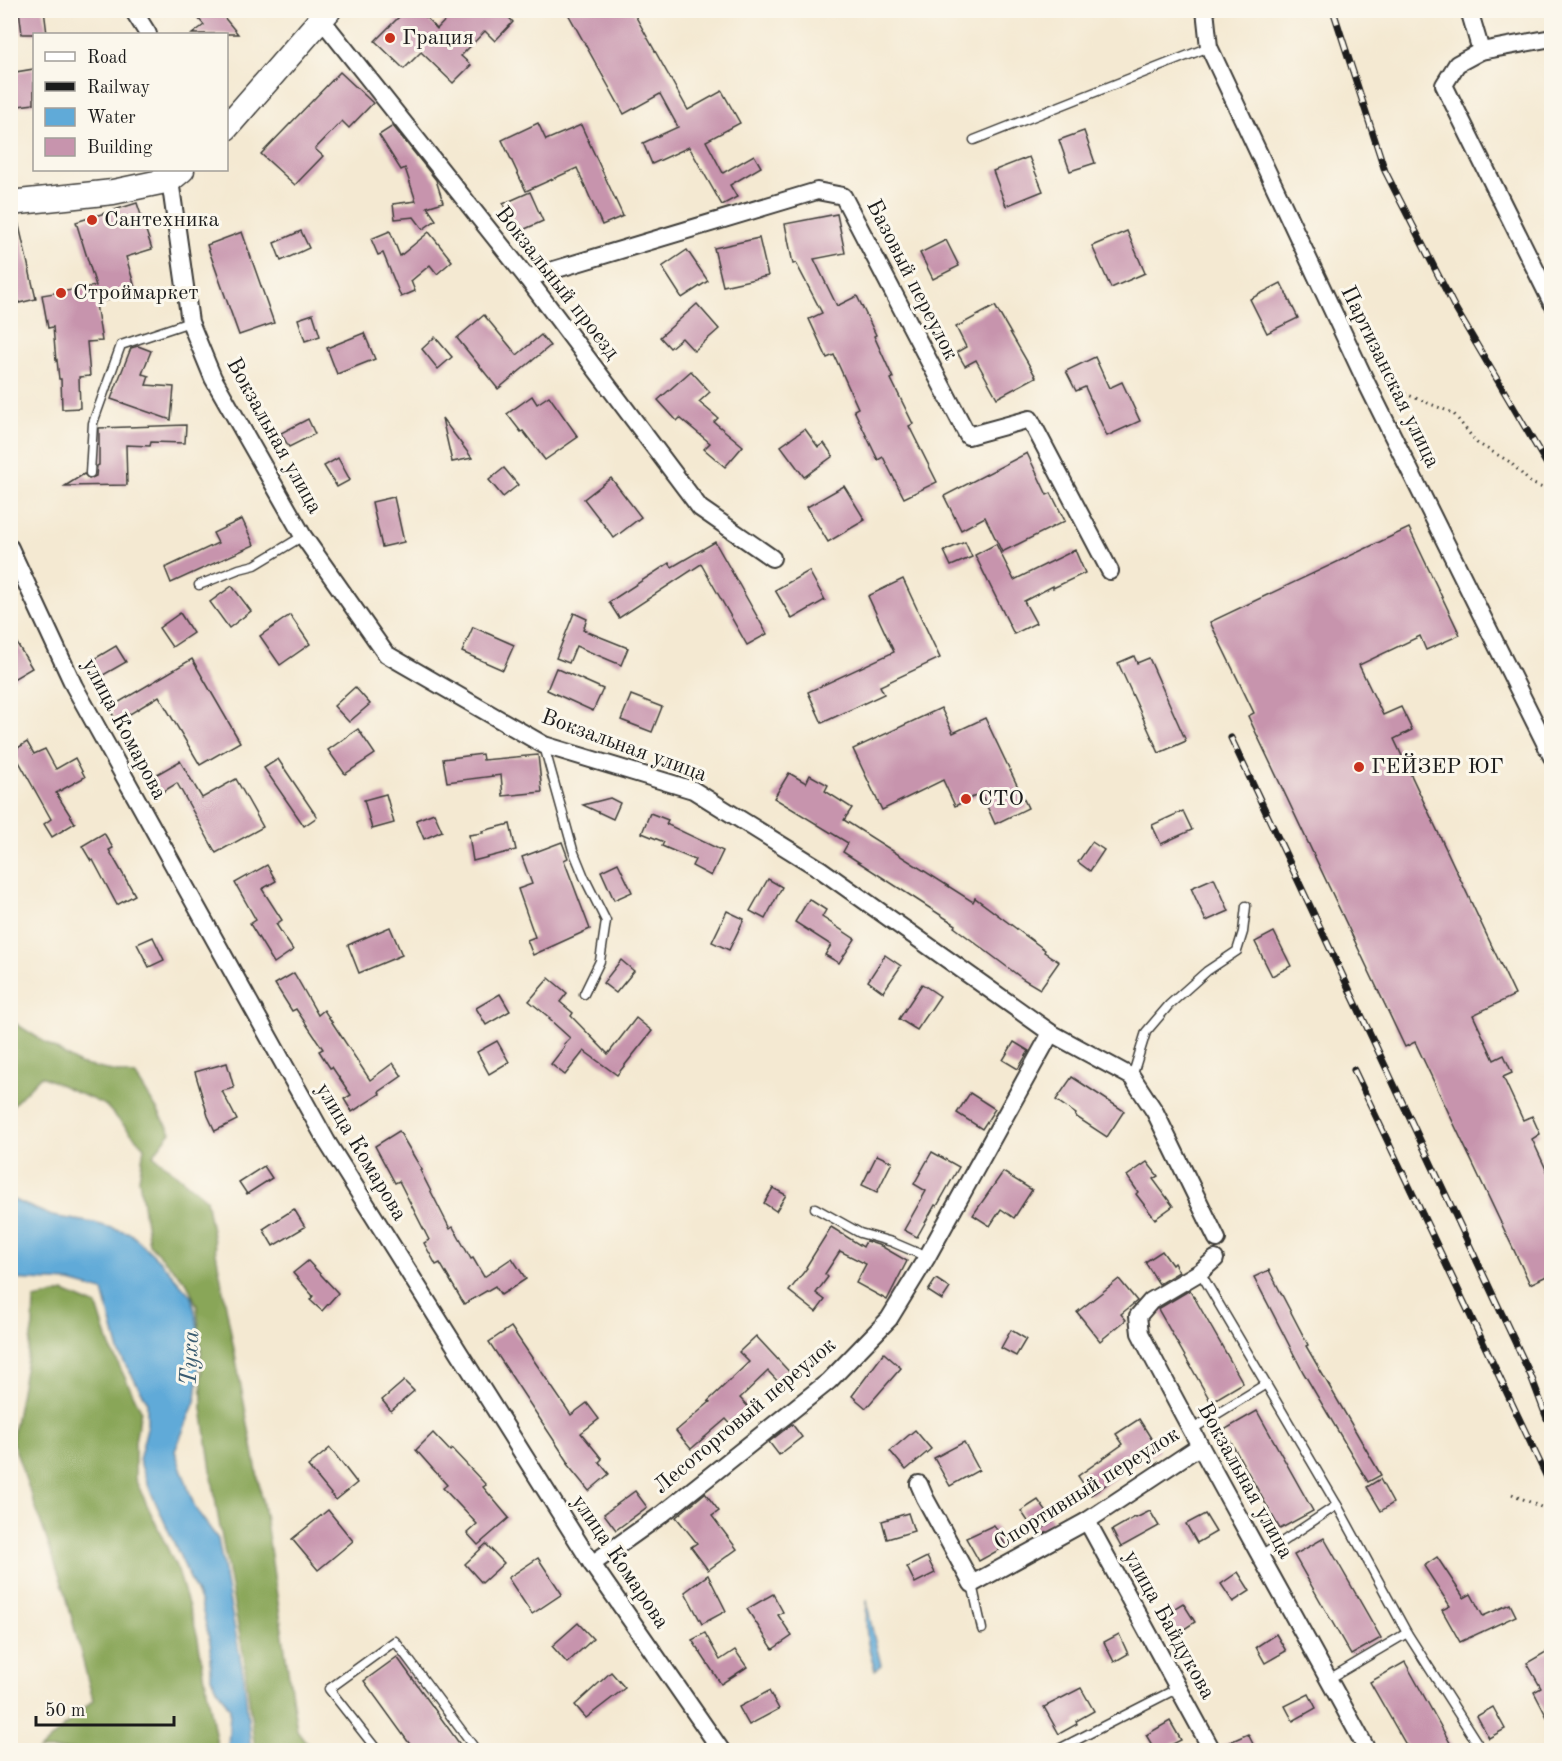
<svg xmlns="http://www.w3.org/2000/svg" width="1562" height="1761" font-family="'Old Standard TT',serif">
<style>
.forest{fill:#89a659;stroke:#52613a;stroke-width:1.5}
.water{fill:#60aad8;stroke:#3e637a;stroke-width:1.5}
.building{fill:#c794ad}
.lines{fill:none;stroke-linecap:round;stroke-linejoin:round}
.service-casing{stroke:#3c3b37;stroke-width:11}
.minor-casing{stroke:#3c3b37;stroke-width:20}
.secondary-casing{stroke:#3c3b37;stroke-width:27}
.path{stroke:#3c3b37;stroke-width:3;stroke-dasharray:1.5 4.5;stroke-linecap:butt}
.service{stroke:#fff;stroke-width:8}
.minor{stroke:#fff;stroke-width:16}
.secondary{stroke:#fff;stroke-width:24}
.rail-casing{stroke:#1c1c1c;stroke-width:7}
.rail{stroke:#fbf7ec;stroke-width:4.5;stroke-dasharray:14;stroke-linecap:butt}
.poi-dot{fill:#c8321e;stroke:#fbf7ec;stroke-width:2}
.labels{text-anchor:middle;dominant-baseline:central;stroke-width:6;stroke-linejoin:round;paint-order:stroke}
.poi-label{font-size:22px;fill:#1c1c1c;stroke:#fbf7ec;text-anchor:start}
.street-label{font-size:22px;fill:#1c1c1c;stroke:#fbf7ec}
.water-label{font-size:24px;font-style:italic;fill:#3b5c71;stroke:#fbf7ec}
</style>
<rect width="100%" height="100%" fill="#fbf7ec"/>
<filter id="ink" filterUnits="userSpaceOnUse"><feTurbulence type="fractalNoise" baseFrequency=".0167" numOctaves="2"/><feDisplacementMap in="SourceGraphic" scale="12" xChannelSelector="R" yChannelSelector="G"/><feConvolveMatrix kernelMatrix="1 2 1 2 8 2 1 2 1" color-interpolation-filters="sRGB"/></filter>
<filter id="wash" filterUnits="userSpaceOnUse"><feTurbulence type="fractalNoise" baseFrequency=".008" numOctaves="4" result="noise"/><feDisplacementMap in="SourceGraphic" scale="24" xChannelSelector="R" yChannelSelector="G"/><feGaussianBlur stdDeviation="1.35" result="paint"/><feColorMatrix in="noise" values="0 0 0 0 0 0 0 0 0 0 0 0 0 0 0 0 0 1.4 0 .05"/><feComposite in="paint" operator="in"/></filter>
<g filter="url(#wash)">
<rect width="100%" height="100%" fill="#f4e9d2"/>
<!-- forest -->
<g class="forest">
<path d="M10,1020L79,1064L136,1076L171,1132L153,1155L206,1199L265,1515L297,1730L312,1750H255L244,1658L217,1511L202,1408L201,1348L197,1306L187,1283L149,1244L139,1179L144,1147L105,1105L41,1076L11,1107Z"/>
<path d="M64,1292L97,1306L110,1347L141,1410L135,1441V1479L178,1571L197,1634L218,1750H39L93,1700L65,1592L12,1440L33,1326L34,1299Z"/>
</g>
<!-- water -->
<g class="water">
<path d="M11,1199L52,1216L94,1223L130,1233L161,1262L192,1297L199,1332L198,1381L196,1399L175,1451L195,1508L218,1539L244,1678L251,1750H228L230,1709L211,1678V1647L201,1603L151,1492L139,1460L147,1428V1401L120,1355L103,1291L70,1282L11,1279Z"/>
<path d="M867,1600L871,1624L881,1665L875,1670C866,1643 865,1628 867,1600Z"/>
</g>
<g id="blocks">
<!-- building -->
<g class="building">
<path d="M19,10H44L47,34H22Z"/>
<path d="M191,10H218L238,34H192L204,25Z"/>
<path d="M406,10H419L437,29L455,10H502L513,22L495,41L485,31L461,56L471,65L453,83L421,52L404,69L375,41Z"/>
<path d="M566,10H632L688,110L722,91L740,123L706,141L723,173L754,155L761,167L730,185L737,197L722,205L689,147L652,164L643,143L678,127L660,94L624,114Z"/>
<path d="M34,69V104L10,107V73Z"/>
<path d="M340,72L373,103L349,128L342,121L315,149L323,156L295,185L261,154Z"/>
<path d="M538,123L546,140L581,125L623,216L602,225L577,168L526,191L502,140Z"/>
<path d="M393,126L436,180L443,202L427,207L436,220L423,229L414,217L395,219L393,204L416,201L405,168L401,170L379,135Z"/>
<path d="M1084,131L1095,163L1070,171L1059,140Z"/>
<path d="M1029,157L1043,191L1006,206L993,171Z"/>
<path d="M530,192L543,221L516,233L503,204Z"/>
<path d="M137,203L152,249L126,257L136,291L96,304L102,341L87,342L90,376L79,377L80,408L62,409L61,379H59L57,360L56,361L53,327L48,328L42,295L96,286L76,222Z"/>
<path d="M837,214L845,253L814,259L837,306L857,296L876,335L874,336L893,378L891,379L913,424L909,426L937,482L904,498L883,457L878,460L854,410L858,408L834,355L827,358L809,319L822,313L796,263L793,264L785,224Z"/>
<path d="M10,217H17L36,299L19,303L10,266Z"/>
<path d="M301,231L309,248L281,261L274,243Z"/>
<path d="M390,231L400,256L429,232L452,261L437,274L430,265L411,281L415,291L401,297L383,253L378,255L371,239Z"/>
<path d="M1127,231L1145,273L1111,288L1092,246Z"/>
<path d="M242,232L274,323L239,335L207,245Z"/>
<path d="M759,238L768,276L723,286L714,248Z"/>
<path d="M946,240L959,266L933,279L920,253Z"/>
<path d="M687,250L708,281L682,298L662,267Z"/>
<path d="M1281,283L1298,318L1267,333L1250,299Z"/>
<path d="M697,304L719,329L694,351L682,338L670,348L660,337Z"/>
<path d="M995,306L1036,377L997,398L976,360L965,366L957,352L966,347L956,327Z"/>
<path d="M313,314L320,336L305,341L298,319Z"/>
<path d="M484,315L517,355L541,335L550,346L498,389L457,338Z"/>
<path d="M364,333L375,359L337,374L327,348Z"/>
<path d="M435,337L452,357L438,369L422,349Z"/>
<path d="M138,346L151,351L142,374L149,376L146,385L174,387L171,420L111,399L131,348Z"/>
<path d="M1095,357L1109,388L1122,382L1140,421L1107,436L1085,387L1076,391L1066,371Z"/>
<path d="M691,371L710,392L699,402L718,418L714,422L743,446L725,467L704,449L710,443L680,418L677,421L658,400Z"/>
<path d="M532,396L537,404L549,396L578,437L545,460L533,444L534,443L533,444L523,431L521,432L507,414Z"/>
<path d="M442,418L472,458L452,462Z"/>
<path d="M308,419L315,434L289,447L281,433Z"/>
<path d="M186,425L185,443L151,442L150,446L126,445L127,485L65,486L84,474L89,479L96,476L97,466L99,465V428Z"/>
<path d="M805,429L818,447L824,443L833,456L804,477L781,446Z"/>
<path d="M1027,453L1047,495L1051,493L1065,521L1002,552L985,517L961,530L944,496Z"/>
<path d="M338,458L350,480L337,487L324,466Z"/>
<path d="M504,468L518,485L503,497L489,480Z"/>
<path d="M611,478L641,517L614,538L584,499Z"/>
<path d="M844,486L865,520L828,542L807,507Z"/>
<path d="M394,497L404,542L382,547L372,502Z"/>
<path d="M242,519L254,545L171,583L165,568L218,543L213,533Z"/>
<path d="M1409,528L1460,635L1426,650L1420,636L1359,665L1383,715L1401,707L1412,730L1394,739L1515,995L1473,1015L1494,1060L1504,1055L1512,1073L1503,1077L1523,1120L1532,1116L1540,1134L1532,1139L1551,1180V1274L1530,1284L1415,1042L1405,1047L1248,716L1254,713L1210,622Z"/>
<path d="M715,542L767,634L747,645L701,564L619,618L609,602L669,563L672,567Z"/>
<path d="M965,542L972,557L951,566L944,551Z"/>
<path d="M996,544L1014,580L1075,550L1085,573L1053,588V586L1024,601L1036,623L1014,634L975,555Z"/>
<path d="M809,571L825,600L792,619L775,590Z"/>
<path d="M903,579L940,658L880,686L884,694L822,723L808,692L894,652L868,596Z"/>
<path d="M232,586L251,611L229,628L210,602Z"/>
<path d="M180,613L193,633L172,647L159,628Z"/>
<path d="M574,613L587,619L583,630L628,648L621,665L576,646L569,663L556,658Z"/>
<path d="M290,615L310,644L280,665L260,636Z"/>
<path d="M473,627L514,645L503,670L462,652Z"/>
<path d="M10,632L32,668L10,681Z"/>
<path d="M116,646L126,662L98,678L89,662Z"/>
<path d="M1134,656L1137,663L1149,658L1186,741L1159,753L1118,663Z"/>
<path d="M192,659L240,742L200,765L159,696L117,722L109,708Z"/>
<path d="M556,668L603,689L593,711L547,690Z"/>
<path d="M355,687L370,704L349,722L334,706Z"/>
<path d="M631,695L662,707L652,732L621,720Z"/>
<path d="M941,708L953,733L985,718L1028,808L995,824L981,793L955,806L943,780L882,810L853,749Z"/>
<path d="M358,729L375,754L345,774L328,750Z"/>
<path d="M27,742L34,754L45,749L56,769L75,758L85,777L56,793L75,823L52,837L44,824L51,819L13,751Z"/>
<path d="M482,754L483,760L538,755L542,792L503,796L501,775L447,782L443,759Z"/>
<path d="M278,759L317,817L304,826L264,768Z"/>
<path d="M180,761L202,798L236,779L263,827L216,853L177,783L161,793L152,777Z"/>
<path d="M789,773L806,783L810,775L828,785L825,791L852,808L844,820L973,902L975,898L1045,950L1044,952L1059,962L1040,989L1023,979L954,927L956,925L843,852L848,843L774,798Z"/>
<path d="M386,794L394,823L372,829L364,800Z"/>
<path d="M610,798L620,803L613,819L583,805Z"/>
<path d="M1183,811L1192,830L1161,844L1152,825Z"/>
<path d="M434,813L442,831L424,839L416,820Z"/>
<path d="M650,813L668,820L666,824L723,851L711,876L692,866L695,860L662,846L664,842L642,833Z"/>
<path d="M510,824L516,850L473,861L469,835L483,833L482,831Z"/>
<path d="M104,833L113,848L109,850L135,895L117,905L93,860L91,861L82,846Z"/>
<path d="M562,842L568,858L564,860L590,929L533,955L527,940L535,937L518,889L532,884L522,857Z"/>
<path d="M1092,842L1104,850L1090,871L1078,862Z"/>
<path d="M618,863L632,892L614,900L601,871Z"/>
<path d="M267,865L276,881L262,889L282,920L276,924L293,950L274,963L250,924L256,920L235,883Z"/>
<path d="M1214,878L1229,911L1206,921L1191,888Z"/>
<path d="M768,879L782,887L765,919L750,911Z"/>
<path d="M809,899L826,910L822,917L855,939L839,963L825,955L831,945L795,922Z"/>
<path d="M727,911L744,919L729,950L712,942Z"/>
<path d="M390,927L402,955L359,973L348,945Z"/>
<path d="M1274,932L1291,966L1272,976L1255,942Z"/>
<path d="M153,937L164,960L149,967L137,944Z"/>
<path d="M885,955L901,966L883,992L868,981Z"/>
<path d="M621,960L634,971L616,993L603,983Z"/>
<path d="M294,973L318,1015L324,1010L370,1080L393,1063L402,1076L379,1092L380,1094L352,1112L344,1099L351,1095L332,1067L330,1068L319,1051L323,1049L296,1009L292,1011L275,984Z"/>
<path d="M549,978L567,993L560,1002L573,1013L571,1016L608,1054L636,1018L652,1031L617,1075L584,1051L565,1075L551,1064L565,1046L564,1044L570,1038L549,1019L550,1018L529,1001Z"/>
<path d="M922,984L940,996L917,1030L899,1019Z"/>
<path d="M500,994L510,1011L486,1025L476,1008Z"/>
<path d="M497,1041L509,1062L489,1074L477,1052Z"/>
<path d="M1014,1042L1029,1051L1018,1069L1003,1060Z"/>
<path d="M227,1063L234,1088L222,1091L237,1120L215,1131L208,1116L195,1072Z"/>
<path d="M1072,1077L1124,1111L1107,1137L1075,1116L1076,1114L1056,1100Z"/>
<path d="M970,1093L995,1109L982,1129L957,1113Z"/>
<path d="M399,1131L422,1170H420L450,1229L453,1227L471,1259L473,1258L484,1277L512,1258L526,1279L501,1295L495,1286L464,1304L440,1263L436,1265L424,1243L429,1240L399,1181L395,1183L375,1146Z"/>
<path d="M932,1152L959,1167L937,1206L935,1205L917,1237L904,1230L926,1191L914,1184Z"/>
<path d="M877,1155L892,1162L877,1192L862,1185Z"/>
<path d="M1147,1162L1158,1176L1153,1179L1173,1206L1155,1219L1136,1194L1138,1192L1127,1176Z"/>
<path d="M264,1166L272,1178L247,1194L239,1182Z"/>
<path d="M1003,1172L1032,1190L1014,1218L1001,1209L990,1226L973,1215Z"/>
<path d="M773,1188L786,1195L776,1211L764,1203Z"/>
<path d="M294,1209L305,1227L273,1246L263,1229Z"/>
<path d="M831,1227L863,1247L866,1241L881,1246L907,1261L887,1300L856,1283L866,1264L840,1251L825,1274L828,1277L816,1293L825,1300L816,1312L789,1291L807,1268L806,1267Z"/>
<path d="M1162,1251L1172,1265L1174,1263L1179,1272L1159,1284L1145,1262Z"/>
<path d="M308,1261L338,1293L322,1311L310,1300L313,1296L293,1273Z"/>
<path d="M1269,1270L1308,1345L1306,1346L1381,1475L1368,1482L1303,1372L1254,1277Z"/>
<path d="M936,1279L950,1288L942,1300L928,1291Z"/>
<path d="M1119,1279L1137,1301L1121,1314L1126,1320L1100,1341L1077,1312Z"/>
<path d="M1190,1290L1243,1383L1211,1402L1158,1309Z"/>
<path d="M511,1327L571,1415L587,1403L599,1419L581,1433L602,1459L599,1462L609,1474L589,1491L567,1464L569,1463L489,1342Z"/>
<path d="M1011,1330L1026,1339L1016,1356L1001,1348Z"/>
<path d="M756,1336L794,1377L783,1387L768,1371L740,1398L755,1414L737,1431L726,1419L691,1449L676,1431L710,1402L708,1401L749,1362L739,1352Z"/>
<path d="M884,1353L901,1368L866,1408L852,1396Z"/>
<path d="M404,1381L414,1391L391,1411L382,1400Z"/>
<path d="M1257,1411L1313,1511L1280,1529L1224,1430Z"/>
<path d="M1139,1419L1159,1451L1136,1464L1091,1495L1078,1476L1123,1444L1116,1434Z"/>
<path d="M792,1424L802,1437L779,1455L769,1442Z"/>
<path d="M915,1430L931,1449L906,1470L890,1451Z"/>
<path d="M433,1433L450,1451L452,1449L486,1485L483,1487L509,1518L478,1545L467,1533L477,1524L443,1488L447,1485L416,1450Z"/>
<path d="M964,1442L979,1470L950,1486L934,1458Z"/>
<path d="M330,1448L357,1483L336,1500L308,1466Z"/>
<path d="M1380,1479L1393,1503L1381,1511L1367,1487Z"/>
<path d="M635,1491L647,1507L616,1530L604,1514Z"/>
<path d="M705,1493L719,1511L712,1516L737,1549L708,1570L691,1547L697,1543L676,1517Z"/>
<path d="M1038,1500L1053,1521L1036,1533L1021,1511Z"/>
<path d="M328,1510L353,1541L318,1570L292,1539Z"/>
<path d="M1150,1511L1159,1526L1121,1547L1112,1530L1135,1517L1136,1518Z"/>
<path d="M908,1513L914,1531L887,1539L882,1521Z"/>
<path d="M1205,1514L1216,1532L1197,1543L1186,1524Z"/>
<path d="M994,1525L1006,1546L979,1561L966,1538Z"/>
<path d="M1324,1538L1381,1638L1351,1655L1294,1555Z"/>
<path d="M486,1544L504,1563L482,1583L465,1564Z"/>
<path d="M927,1557L935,1573L915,1583L907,1567Z"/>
<path d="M1437,1557L1464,1598L1471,1594L1483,1616L1510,1604L1516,1616L1460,1642L1442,1610L1450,1606L1424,1566Z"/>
<path d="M538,1558L562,1594L532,1614L508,1578Z"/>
<path d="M1238,1572L1250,1591L1233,1602L1221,1584Z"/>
<path d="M708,1575L726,1611L702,1624L685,1592Z"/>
<path d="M773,1594L783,1612L778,1615L792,1636L773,1649L747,1609Z"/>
<path d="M1183,1603L1195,1622L1172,1637L1160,1617Z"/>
<path d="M578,1623L593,1639L567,1663L552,1646Z"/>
<path d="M705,1633L720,1660L735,1650L747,1667L721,1684L692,1640Z"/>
<path d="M1119,1634L1128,1654L1114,1662L1104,1642Z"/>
<path d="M1276,1634L1286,1651L1265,1663L1256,1647Z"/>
<path d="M1551,1649V1725L1534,1692L1541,1688L1527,1663Z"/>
<path d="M397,1657L464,1750H414L364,1681Z"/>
<path d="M1405,1662L1454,1750H1409L1370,1682Z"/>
<path d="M611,1672L625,1688L586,1718L575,1705Z"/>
<path d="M1081,1688L1094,1711L1076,1721L1077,1724L1059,1734L1044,1707Z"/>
<path d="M769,1691L779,1709L749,1725L739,1707Z"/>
<path d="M1309,1694L1316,1708L1293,1721L1285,1706Z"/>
<path d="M1493,1707L1505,1729L1489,1738L1477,1716Z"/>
<path d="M1170,1721L1181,1740L1161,1750H1155L1146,1735Z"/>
<path d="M1248,1734L1256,1750H1222L1221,1746Z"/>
</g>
</g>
</g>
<g filter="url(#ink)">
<use href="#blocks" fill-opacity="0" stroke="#3c3b37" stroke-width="1.5"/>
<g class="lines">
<!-- service casing -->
<g class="service-casing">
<g id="service">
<path d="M974,140L1209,47"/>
<path d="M90,473L93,423L121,345L190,322"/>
<path d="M199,585L239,569L255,565L303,536"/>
<path d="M544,746L573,850L584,877L606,921L600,961L584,994"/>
<path d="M1132,1077L1146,1032L1169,1005L1207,971L1237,951L1243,932L1246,906"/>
<path d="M815,1208L860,1233L892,1242L927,1257"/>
<path d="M1266,1384L1337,1505L1407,1633L1481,1749L1478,1750"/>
<path d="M1191,1430L1266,1384L1200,1272"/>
<path d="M1261,1556L1337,1505"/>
<path d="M972,1584L982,1629"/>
<path d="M1329,1679L1407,1633"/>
<path d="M377,1750L329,1689L395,1641L476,1750"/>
<path d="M1057,1750L1178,1688"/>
</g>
</g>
<!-- minor casing -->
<g class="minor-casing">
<g id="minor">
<path d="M133,10L148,34"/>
<path d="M1205,10L1209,47L1366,382L1552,757"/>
<path d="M1469,10L1481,51"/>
<path d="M322,20L527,278L700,508L772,558"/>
<path d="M1552,38L1481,51L1457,64L1444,85L1552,303"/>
<path d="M170,180L190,322L213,378L303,536L386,654L544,745L693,790L820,869L1051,1033L1132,1077L1155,1112L1217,1239"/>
<path d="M527,278L817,191L843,196L968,436L1030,419L1110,571"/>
<path d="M10,548L74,686L327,1142L592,1564L721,1750"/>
<path d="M1215,1259L1200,1272L1151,1301L1138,1316L1140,1333C1213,1474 1292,1611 1367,1750"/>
<path d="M919,1484L925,1498L972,1584L1087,1521L1200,1446"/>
<path d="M1087,1521L1212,1750"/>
<path d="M592,1564L661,1515L829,1381L889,1319L927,1257L1051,1033"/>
</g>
</g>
<!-- secondary casing -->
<g class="secondary-casing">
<g id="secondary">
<path d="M226,128L329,10"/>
<path d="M10,203L113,192L170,180L182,170"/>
</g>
</g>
<!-- path -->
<g class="path">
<path d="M1388,387L1453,413L1477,443L1510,462L1531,483L1552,492"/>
<path d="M1512,1494L1552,1512"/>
</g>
<!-- service -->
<use href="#service" class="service"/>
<!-- minor -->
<use href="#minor" class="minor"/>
<!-- secondary -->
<use href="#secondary" class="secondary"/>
<!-- rail casing -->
<g class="rail-casing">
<g id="rail">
<path d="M1333,10L1385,171L1454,306L1552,473"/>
<path d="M1231,738L1531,1376L1552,1432"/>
<path d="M1354,1070L1552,1488"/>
</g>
</g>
<!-- rail -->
<use href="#rail" class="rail"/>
</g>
</g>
<!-- markers -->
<g class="poi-dot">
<circle cx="390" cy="38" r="6"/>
<circle cx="92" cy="220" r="6"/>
<circle cx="61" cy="293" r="6"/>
<circle cx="1359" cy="767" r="6"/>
<circle cx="966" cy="799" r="6"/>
</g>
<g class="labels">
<!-- poi labels -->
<g class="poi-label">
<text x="402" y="38">Грация</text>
<text x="104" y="220">Сантехника</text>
<text x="73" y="293">Строймаркет</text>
<text x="1371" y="767">ГЕЙЗЕР ЮГ</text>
<text x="978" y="799">СТО</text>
</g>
<!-- street labels -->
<g class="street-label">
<text transform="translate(912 280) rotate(63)">Базовый переулок</text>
<text transform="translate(557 283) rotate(52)">Вокзальный проезд</text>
<text transform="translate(1390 377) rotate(64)">Партизанская улица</text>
<text transform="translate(274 436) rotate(61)">Вокзальная улица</text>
<text transform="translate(124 729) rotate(62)">улица Комарова</text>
<text transform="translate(624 746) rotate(20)">Вокзальная улица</text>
<text transform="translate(361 1152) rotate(59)">улица Комарова</text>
<text transform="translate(745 1416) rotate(-40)">Лесоторговый переулок</text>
<text transform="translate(1245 1481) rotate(61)">Вокзальная улица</text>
<text transform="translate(1087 1489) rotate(-32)">Спортивный переулок</text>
<text transform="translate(620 1562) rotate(56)">улица Комарова</text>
<text transform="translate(1169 1625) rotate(61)">улица Байдукова</text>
</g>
<!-- water labels -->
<g class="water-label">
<text transform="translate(191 1358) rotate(-87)">Туха</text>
</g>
</g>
<!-- margin -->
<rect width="1562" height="1761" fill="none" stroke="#fbf7ec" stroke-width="36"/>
<!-- legend -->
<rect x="33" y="33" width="195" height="138" fill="#fbf7ec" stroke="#a29f99" stroke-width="1.5"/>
<rect x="45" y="52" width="30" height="9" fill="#ffffff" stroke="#a29f99" stroke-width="1.5"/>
<text x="87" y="63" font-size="18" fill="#1c1c1c">Road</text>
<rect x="45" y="82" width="30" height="9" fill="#1c1c1c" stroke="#a29f99" stroke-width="1.5"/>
<text x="87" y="93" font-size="18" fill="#1c1c1c">Railway</text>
<rect x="45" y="108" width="30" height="18" fill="#60aad8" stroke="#a29f99" stroke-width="1.5"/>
<text x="87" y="123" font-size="18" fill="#1c1c1c">Water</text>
<rect x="45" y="138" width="30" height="18" fill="#c794ad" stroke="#a29f99" stroke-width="1.5"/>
<text x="87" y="153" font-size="18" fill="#1c1c1c">Building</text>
<!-- scale -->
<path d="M36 1716v9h138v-9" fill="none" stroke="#1c1c1c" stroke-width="3"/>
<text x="45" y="1716" font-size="18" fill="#1c1c1c" stroke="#fbf7ec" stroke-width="4.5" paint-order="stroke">50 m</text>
</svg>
